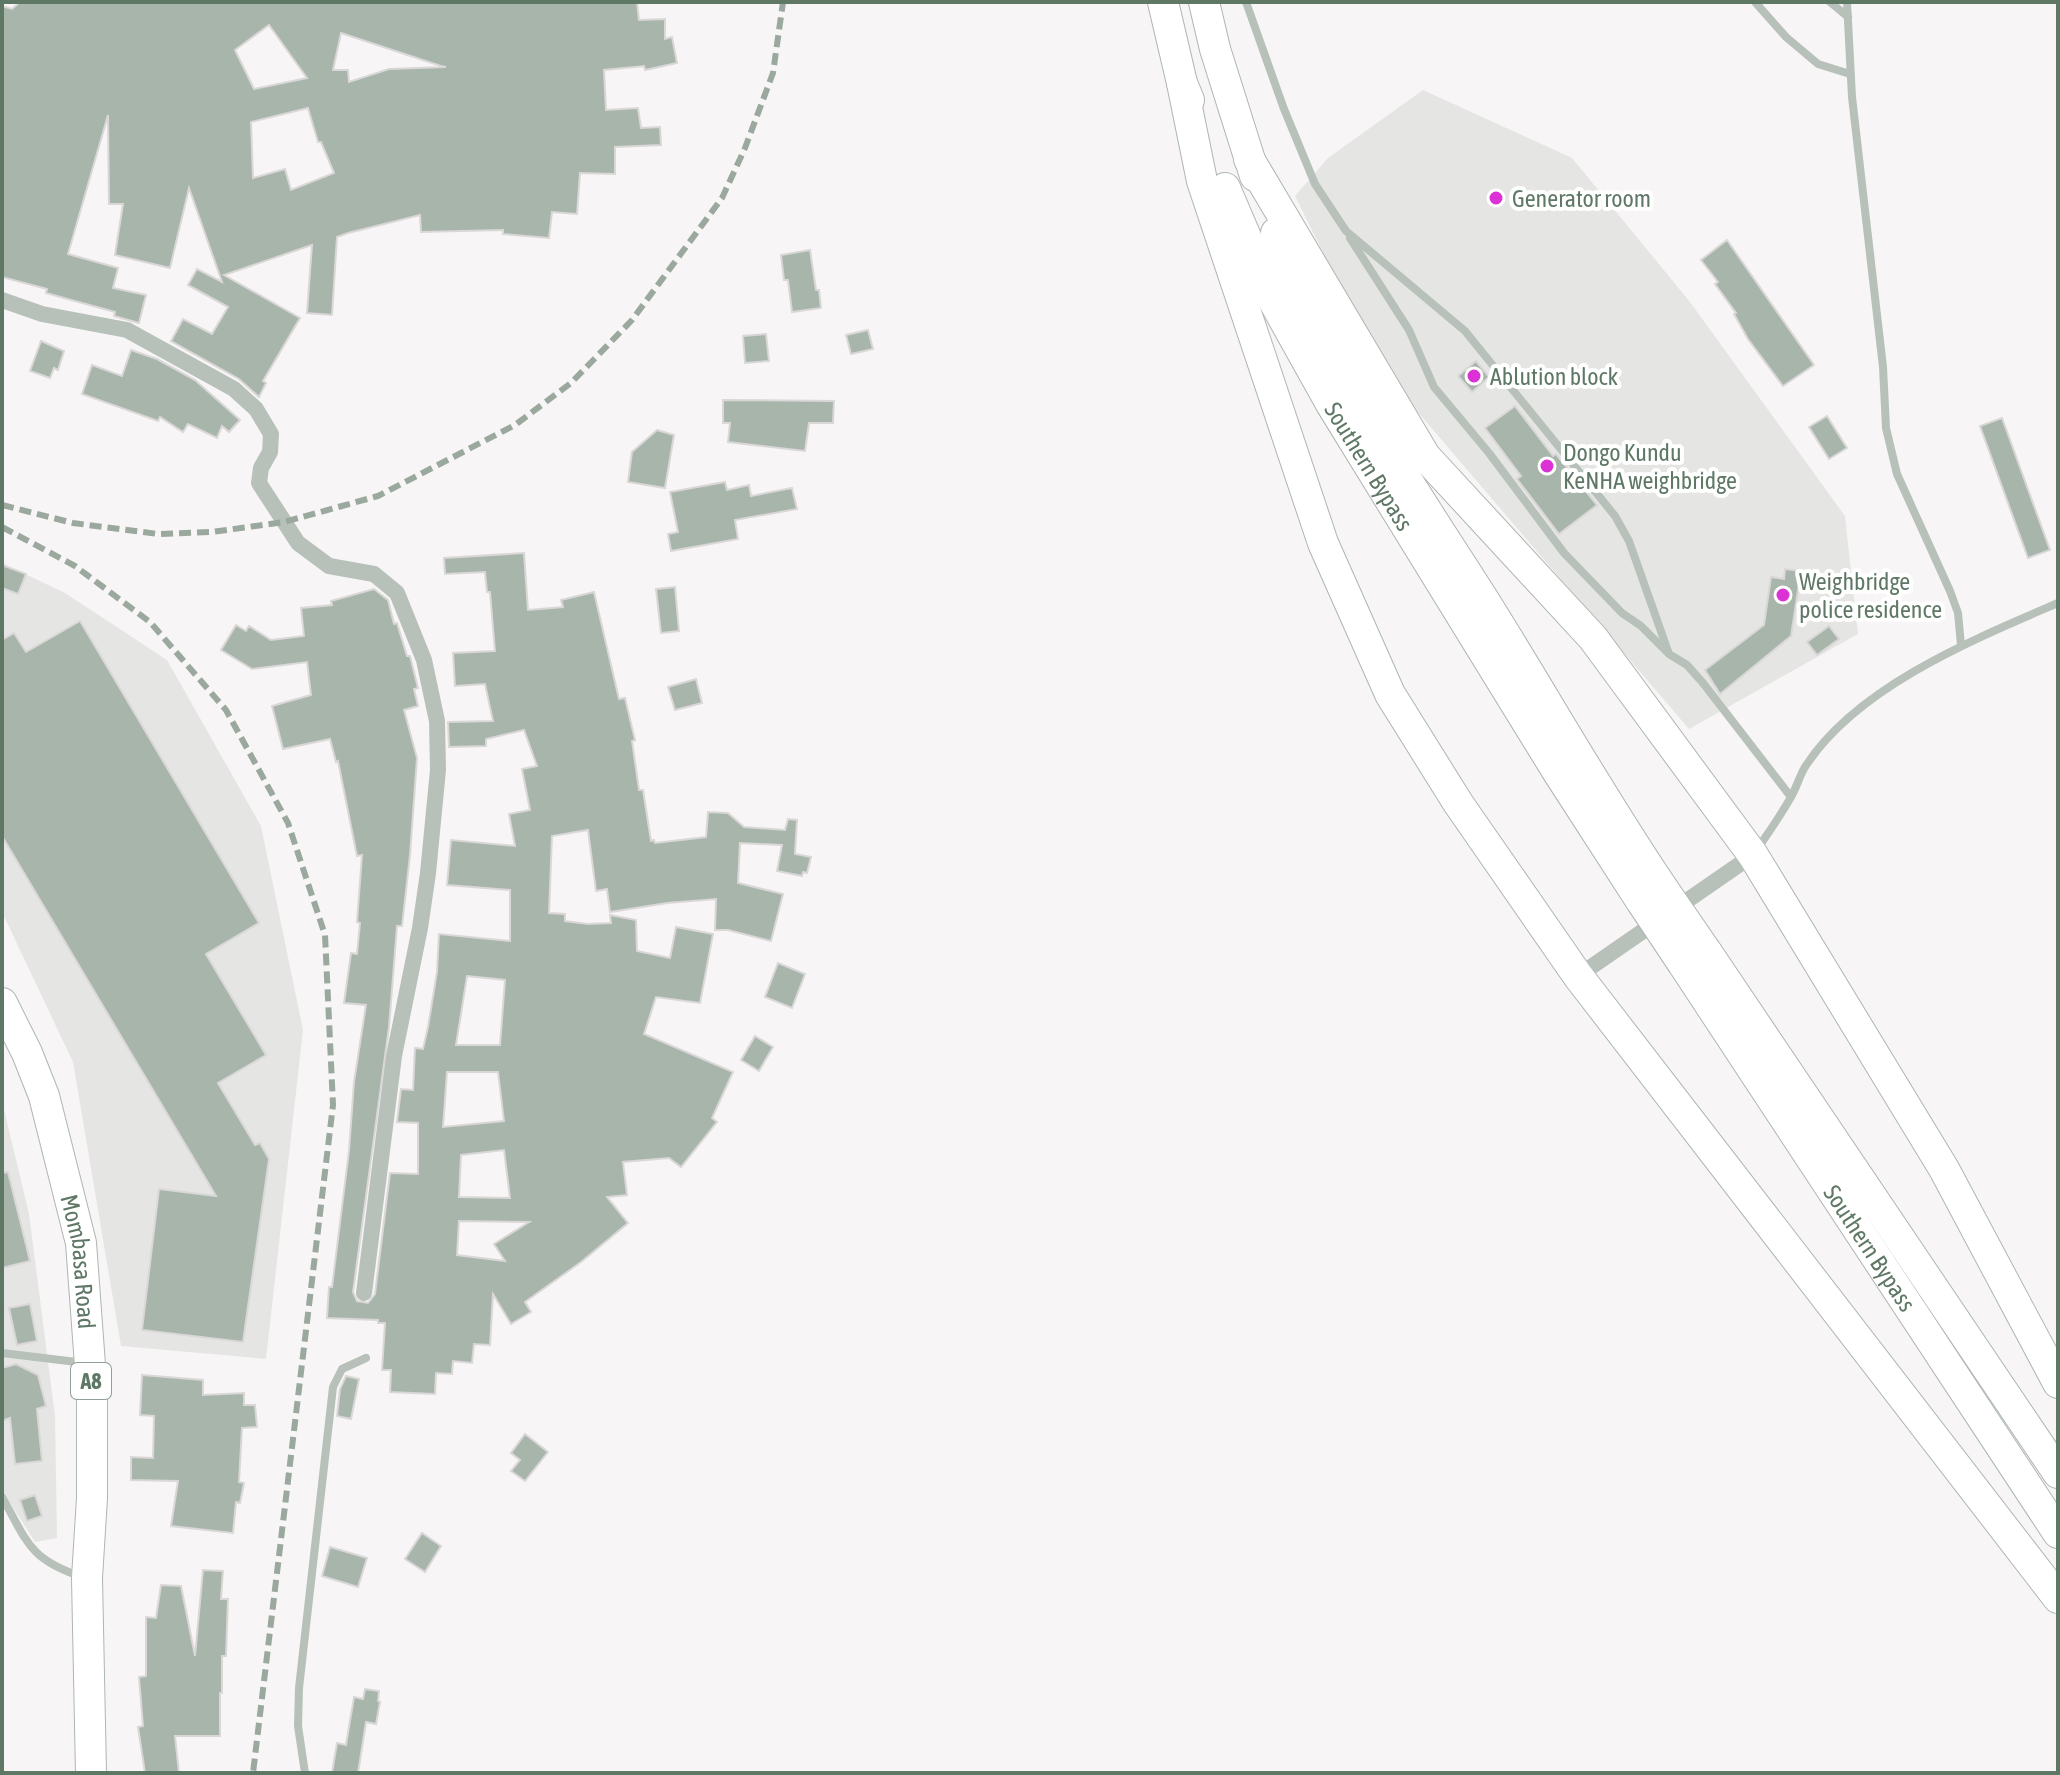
<svg xmlns="http://www.w3.org/2000/svg" width="2060" height="1775" font-family="'Asap Condensed',sans-serif">
<style>
.built{fill:#e5e6e4}
.building{fill:#a8b5aa;stroke:#d9d7d7;stroke-width:2;fill-rule:evenodd}
.lines{fill:none;stroke-linecap:round;stroke-linejoin:round}
.highway-casing{stroke:#aeb6b0;stroke-width:32}
.lane{stroke:#b7c1ba;stroke-width:8}
.street{stroke:#b7c1ba;stroke-width:16}
.highway{stroke:#fff;stroke-width:30}
.rail{stroke:#9aa89e;stroke-width:6;stroke-dasharray:12 6;stroke-linecap:butt}
.highway-bridge-casing{stroke:#aeb6b0;stroke-width:32;stroke-linecap:butt}
.highway-bridge{stroke:#fff;stroke-width:30}
.poi-dot{fill:#db31d5;stroke:#fff;stroke-width:3}
.labels{text-anchor:middle;dominant-baseline:central;stroke-width:8;stroke-linejoin:round;paint-order:stroke}
.shield{fill:#fff;stroke:#8fa094;stroke-width:2}
.shield-label{font-size:22px;font-weight:bold;fill:#5f7866}
.poi-label{font-size:24px;fill:#5f7866;stroke:#fff;text-anchor:start}
.street-label{font-size:24px;fill:#5f7866;stroke:#fff}
</style>
<rect width="100%" height="100%" fill="#f7f5f5"/>
<!-- built -->
<g class="built">
<path d="M1423,90L1572,158L1690,302L1845,516L1858,634L1689,729L1381,369L1295,196L1328,158Z"/>
<path d="M2,563L65,593L167,660L261,826L303,1030L266,1359L121,1346L73,1062L2,912Z"/>
<path d="M2,1101L29,1214L55,1416L57,1538L35,1542L2,1490Z"/>
</g>
<!-- building -->
<g class="building">
<path d="M20,2H637L639,20L665,19V39L672,37L677,63L645,70L644,66L604,70L606,110L638,108L641,128L660,127L661,145L615,147V174L580,173L577,214L552,212L549,238L503,234V230L421,232L420,215L348,233L337,237L332,315L307,313L312,245L224,275L300,318L263,381L266,383L259,397L239,379L171,341L183,319L212,334L228,307L188,285L197,269L222,282L189,188L170,268L115,255L123,204H109L108,115L68,254L118,268L113,288L146,295L139,323L114,316L115,312L46,293L47,289L2,277V6L12,9ZM269,25L307,78L254,89L235,50ZM341,33L441,66L446,67L389,69L349,82L348,70H333ZM308,108L318,142H321L334,173L291,190L285,169L253,178L251,122Z"/>
<path d="M1727,240L1814,365L1783,386L1748,339L1734,314L1736,313L1715,284L1718,282L1701,260Z"/>
<path d="M810,250L816,290H819L821,308L792,312L788,280H784L781,255Z"/>
<path d="M868,330L873,349L851,354L846,335Z"/>
<path d="M766,334L769,361L745,363L743,336Z"/>
<path d="M41,341L64,351L58,370L54,368L50,378L30,371Z"/>
<path d="M131,350L157,359L195,380L240,420L229,432L222,426L217,438L188,424L183,432L160,417L158,421L82,394L92,365L122,376Z"/>
<path d="M1476,361L1489,377L1472,392L1458,376Z"/>
<path d="M723,400L834,401L833,423H809L805,451L728,442L730,423H723Z"/>
<path d="M1515,406L1553,456L1556,454L1597,505L1559,534L1517,479L1521,476L1485,428Z"/>
<path d="M1827,416L1847,448L1829,459L1809,427Z"/>
<path d="M2002,418L2050,550L2028,558L1980,426Z"/>
<path d="M657,430L674,435L665,488L628,482L632,452Z"/>
<path d="M725,482L727,490L749,485L751,496L792,488L797,509L735,520L738,539L671,551L668,534L678,532L670,492Z"/>
<path d="M524,553L528,610L563,607L561,600L594,592L619,699L625,698L635,740L632,741L639,790H643L651,841L654,840L655,843L706,837L708,812L728,813L744,827L785,830L788,819L797,820L795,854L811,857L807,873L803,872L802,876L777,871L782,845L740,843L738,883L783,894L771,941L728,930H715L716,899L667,903L610,912L607,889L596,891L588,830L552,836L549,913L565,914V921L588,924L611,923L610,915L636,920L637,951L670,958L676,927L713,934L700,1003L656,997L644,1034L733,1072L712,1118L717,1122L681,1167L669,1158L623,1162L627,1195L607,1197L628,1223L581,1262L525,1302L531,1312L511,1324L493,1294L490,1345L474,1344L472,1363L453,1361L452,1374L436,1373L435,1394L390,1392L391,1370H382L385,1323H378V1320L327,1318L329,1287H332L349,1151L354,1082L366,1005L344,1003L351,953L357,954L360,923L357,922L362,855L357,856L338,761L336,762L330,739L283,749L272,706L311,695L307,662L252,669L221,650L236,625L246,631L249,626L271,640L304,636L301,608L332,605L331,601L374,589L388,600L394,624L397,623L407,656H410L418,688L414,689L418,706L404,710L417,758L410,855L402,926H397L389,1027L353,1292L357,1301L368,1303L375,1294L390,1173L418,1174V1123L397,1122L401,1089L413,1090L415,1048L423,1049L428,1027L437,972L439,934L510,941V890L447,885L451,840L515,846L509,814L530,810L522,769L537,766L524,730L486,739V746L449,747L448,722L493,721L485,684L455,686L453,653L495,651L490,592H487L485,572L445,574L444,558ZM467,976L505,980L500,1045H456ZM447,1072H498L504,1121L443,1127ZM504,1150L510,1198L459,1197L461,1155ZM459,1221L529,1222L494,1244L505,1261L457,1255Z"/>
<path d="M2,565L26,574L18,594L2,588Z"/>
<path d="M1785,569L1801,571L1791,636L1720,694L1705,670L1764,625L1771,577L1784,579Z"/>
<path d="M675,587L679,631L661,633L656,589Z"/>
<path d="M80,621L259,923L206,954L266,1055L218,1083L255,1145L260,1143L269,1159L243,1342L142,1330L159,1189L216,1196L2,836V640L14,633L26,652Z"/>
<path d="M1829,626L1839,639L1817,655L1807,642Z"/>
<path d="M696,679L702,703L675,710L668,687Z"/>
<path d="M778,963L805,974L792,1008L765,997Z"/>
<path d="M755,1036L773,1047L759,1071L741,1060Z"/>
<path d="M8,1172L30,1261L2,1268V1173Z"/>
<path d="M30,1304L37,1341L17,1345L9,1308Z"/>
<path d="M16,1364L38,1375L46,1406L37,1409L42,1461L15,1464L10,1418L2,1421V1368Z"/>
<path d="M142,1375L203,1380V1395L244,1393V1405H255L257,1427L242,1428L239,1482L244,1483L240,1503L236,1502L233,1533L171,1526L178,1481L131,1480V1457L153,1458L154,1416L140,1415Z"/>
<path d="M346,1376L359,1379L351,1419L337,1416L340,1389Z"/>
<path d="M525,1434L548,1452L525,1481L511,1471L520,1460L511,1453Z"/>
<path d="M35,1495L42,1516L27,1521L20,1500Z"/>
<path d="M422,1533L441,1546L425,1572L405,1559Z"/>
<path d="M330,1547L367,1558L358,1587L322,1576Z"/>
<path d="M203,1570L223,1571L221,1599H228L226,1656H222V1693H220V1736H175L179,1773H145L138,1727L143,1726L139,1677L146,1676V1617L156,1618L161,1585L181,1586L195,1656Z"/>
<path d="M365,1689L379,1691L378,1701L380,1702L376,1724L366,1722L358,1773H332L337,1743L346,1745L354,1697L363,1699Z"/>
</g>
<g class="lines">
<!-- highway casing -->
<g class="highway-casing">
<g id="highway">
<path d="M1163,2L1182,83L1189,100"/>
<path d="M1204,2L1215,49L1255,176"/>
<path d="M1182,83L1202,181L1323,543L1390,694L1458,803L1578,976L2058,1598"/>
<path d="M1249,159L1425,456L1593,638L1753,855L1944,1169L2058,1383"/>
<path id="s1" d="M1225,188L1273,300L1331,404L1557,771L1641,901"/>
<path d="M1276,233C1328,367 1412,487 1489,608C1547,701 1601,797 1662,887"/>
<path d="M1706,951L2058,1473"/>
<path id="s2" d="M1683,964L2058,1533"/>
<path id="s3" d="M2,1003L27,1053L44,1096L81,1243L92,1392V1498L87,1578L91,1773"/>
</g>
</g>
<!-- lane -->
<g class="lane">
<path d="M1246,2L1284,109L1315,184L1346,231L1465,331L1615,516L1629,541L1669,654L1687,665L1703,683L1791,797"/>
<path d="M1755,2L1786,37L1818,64L1850,74"/>
<path d="M1830,2L1848,17"/>
<path d="M1847,2L1852,97L1883,367L1886,428L1897,474L1950,591L1958,613L1961,645"/>
<path d="M1350,238L1409,330L1434,387L1489,453L1564,553L1622,613L1641,626L1668,653"/>
<path d="M1756,851C1768,833 1782,814 1792,795C1797,786 1800,775 1805,767C1856,687 1974,639 2058,603"/>
<path d="M2,1353L85,1363"/>
<path d="M2,1497C28,1543 29,1559 82,1577"/>
<path d="M305,1773L298,1726L299,1688L333,1387L342,1369L366,1358"/>
</g>
<!-- street -->
<g class="street">
<path d="M2,300L42,314L127,330L234,389L256,409L271,434L270,452L261,468L259,483L298,543L329,566L374,574L397,593L424,660L437,721L438,770L428,873L420,928L394,1056L364,1293"/>
<path d="M1578,976L1753,855"/>
</g>
<!-- highway -->
<use href="#highway" class="highway"/>
<!-- rail -->
<g class="rail">
<path d="M2,505L73,523L158,534L212,532L284,522L378,496L515,425L571,383L632,320L722,198L745,148L773,73L783,2"/>
<path d="M2,527L75,566L150,622L226,710L288,823L325,935L333,1105L253,1773"/>
</g>
<!-- highway-bridge casing -->
<g class="highway-bridge-casing">
<g id="highway-bridge">
<path d="M1662,887L1706,951"/>
<path d="M1641,901L1683,964"/>
</g>
</g>
<!-- highway-bridge -->
<use href="#highway-bridge" class="highway-bridge"/>
</g>
<!-- markers -->
<g class="poi-dot">
<circle cx="1496" cy="198" r="8"/>
<circle cx="1474" cy="376" r="8"/>
<circle cx="1547" cy="466" r="8"/>
<circle cx="1783" cy="595" r="8"/>
</g>
<g class="labels">
<!-- shield labels -->
<rect class="shield" x="71" y="1363" width="40" height="36" rx="6"/>
<g class="shield-label">
<text x="91" y="1381">A8</text>
</g>
<!-- poi labels -->
<g class="poi-label">
<text x="1512" y="198">Generator room</text>
<text x="1490" y="376">Ablution block</text>
<text x="1563" y="452">Dongo Kundu<tspan x="1563" dy="28">KeNHA weighbridge</tspan></text>
<text x="1799" y="581">Weighbridge<tspan x="1799" dy="28">police residence</tspan></text>
</g>
<!-- street labels -->
<g class="street-label">
<text stroke="none"><textPath href="#s1" startOffset="314">Southern Bypass</textPath></text>
<text stroke="none"><textPath href="#s2" startOffset="340">Southern Bypass</textPath></text>
<text stroke="none"><textPath href="#s3" startOffset="272">Mombasa Road</textPath></text>
</g>
</g>
<!-- border -->
<rect width="2060" height="1775" fill="none" stroke="#5f7866" stroke-width="8"/>
</svg>
